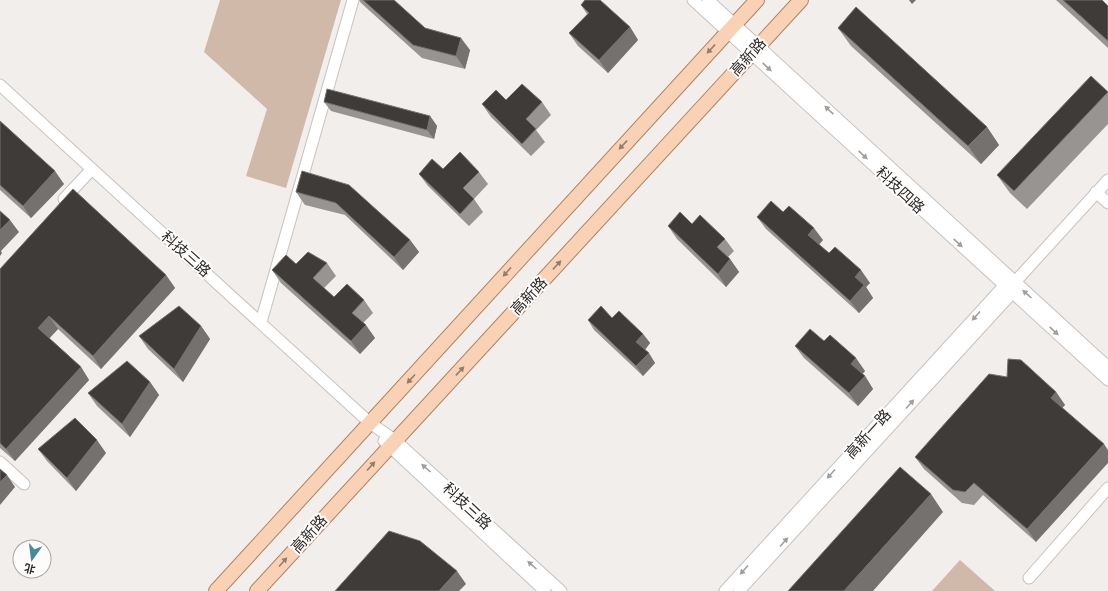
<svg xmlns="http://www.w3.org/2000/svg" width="1108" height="591" font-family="Figtree,'Noto Sans SC',sans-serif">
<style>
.green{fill:#d1b9a9}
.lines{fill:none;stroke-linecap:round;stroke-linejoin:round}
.minor-casing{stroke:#c6c2bf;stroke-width:13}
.major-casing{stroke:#af8263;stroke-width:16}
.minor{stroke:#fff;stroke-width:11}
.major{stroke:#f9d1b4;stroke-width:14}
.wall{fill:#989492}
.shaded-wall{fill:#74716e}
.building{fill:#3e3b39;stroke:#74716e}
.oneway{fill:#927e6e}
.oneway2{fill:#a09f9f}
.labels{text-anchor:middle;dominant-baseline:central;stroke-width:4;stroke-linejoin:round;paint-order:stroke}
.street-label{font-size:15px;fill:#2c2a29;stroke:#fefcfa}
</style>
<rect width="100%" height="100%" fill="#f2eeeb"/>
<!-- green -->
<g class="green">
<path d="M220,0H341L286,188L246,176L267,109L204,52Z"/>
<path d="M960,560L995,591H932Z"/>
</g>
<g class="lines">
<!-- minor casing -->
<g class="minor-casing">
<g id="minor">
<path d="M693,0L1108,380"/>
<path d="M708,0L1108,367"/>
<path d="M0,85L370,423L396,441L561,591"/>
<path d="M1096,192L1108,203"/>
<path d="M64,199L92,169"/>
<path d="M261,322L353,0"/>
<path d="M384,441L545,591"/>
<path d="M0,462L24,484"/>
<path d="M1029,578L1108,488"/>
<path d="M725,591L1004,286L1011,284"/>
<path d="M739,591L1012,293L1015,282L1108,180"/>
</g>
</g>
<!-- major casing -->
<g class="major-casing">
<g id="major">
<path d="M216,591L757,0"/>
<path d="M257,591L801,0"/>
</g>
</g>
<!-- minor -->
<use href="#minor" class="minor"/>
<!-- major -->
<use href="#major" class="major"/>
</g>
<!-- wall -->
<g class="wall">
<path d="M359,0H394L425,28L470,50L465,69L422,58L361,3Z"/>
<path d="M1056,0H1102L1108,6V48Z"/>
<path d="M581,5L630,27L638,40L608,73L578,46L569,33L587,14Z"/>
<path d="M838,28L987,127L999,145L981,164L851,46Z"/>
<path d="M1108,92V124L1027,209L1010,193L997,175Z"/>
<path d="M506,100L542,102L551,115L536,130L545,142L531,156L491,117L482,104Z"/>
<path d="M324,102L430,116L437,126L434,139L331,111Z"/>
<path d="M0,121L64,184L31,218L0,190Z"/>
<path d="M443,169L479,172L488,184L474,199L483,212L469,226L428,186L419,174Z"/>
<path d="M302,171L410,240L419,252L403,270L345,215L305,205L296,192Z"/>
<path d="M783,212L823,240L819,245L829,253L870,283L866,287L873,298L859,313L766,229L757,217Z"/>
<path d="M692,224L725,239L734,251L728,257L730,259L739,272L726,287L677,239L668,226Z"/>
<path d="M327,263L336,276L324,288L334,297L364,300L373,313L363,323L375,338L360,354L281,283L272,270L296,264Z"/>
<path d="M0,269L166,275L175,288L101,369L58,329L49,338L81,367L89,380L15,461L0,448Z"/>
<path d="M612,318L643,334L650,343L645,350L655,363L643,376L594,330L588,320Z"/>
<path d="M201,326L210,339L183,382L148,349L139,336Z"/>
<path d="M824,341L865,371L862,374L865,376L873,389L858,406L804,358L795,346Z"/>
<path d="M150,382L159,395L130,437L97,406L88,393Z"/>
<path d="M1056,392L1065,405L1062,408L1036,542L983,495L974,505L962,503L924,469L915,457Z"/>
<path d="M38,449L106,453L76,491L47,461Z"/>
</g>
<!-- shaded-wall -->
<g class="shaded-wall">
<path d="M909,0H916L912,4Z"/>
<path d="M630,27L638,40L608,73L599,60Z"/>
<path d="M461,38L470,50L465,69L456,56Z"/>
<path d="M430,116L437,126L434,139L427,130Z"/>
<path d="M987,127L999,145L981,164L968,146Z"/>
<path d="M55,171L64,184L31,218L23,206Z"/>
<path d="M10,220L19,232L1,251L2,253L0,256V230Z"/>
<path d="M814,228L823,240L816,247L808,235Z"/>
<path d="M410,240L419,252L403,270L394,257Z"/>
<path d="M730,259L739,272L726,287L718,274Z"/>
<path d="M861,270L870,283L866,287L873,298L859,313L850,301L855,277Z"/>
<path d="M166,275L175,288L101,369L93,356Z"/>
<path d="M49,316L58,329L47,341L38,328Z"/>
<path d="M366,325L375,338L360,354L351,341Z"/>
<path d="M201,326L210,339L183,382L174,369Z"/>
<path d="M643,334L650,343L643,352L636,342Z"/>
<path d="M649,353L655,363L643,376L636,366Z"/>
<path d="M856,358L865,371L860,377L851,364Z"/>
<path d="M81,367L89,380L15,461L6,449Z"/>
<path d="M865,376L873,389L858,406L849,393Z"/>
<path d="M150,382L159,395L130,437L122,424Z"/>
<path d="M1056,392L1065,405L1060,410L1051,398Z"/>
<path d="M97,440L106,453L76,491L67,478Z"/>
<path d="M1104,444L1108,450V463L1036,542L1027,529Z"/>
<path d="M7,475L15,487L0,505V482Z"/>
<path d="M931,494L943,512L873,591H844Z"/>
<path d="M457,571L466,584L459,591H439Z"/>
</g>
<!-- building -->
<g class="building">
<path d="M363,0H394L425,28L461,38L456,56L413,45Z"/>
<path d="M585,0H600L630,27L599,60L569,33L589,13L581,5Z"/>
<path d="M1063,0H1102L1108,6V41Z"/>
<path d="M856,7L987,127L968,146L838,28Z"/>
<path d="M1091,76L1108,92L1014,191L997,175Z"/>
<path d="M522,84L542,102L526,119L536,129L522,144L482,104L496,90L506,100Z"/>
<path d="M327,89L430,116L427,130L324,102Z"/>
<path d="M0,121L55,171L23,206L0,185Z"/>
<path d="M460,152L479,172L463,188L474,199L460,214L419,174L432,159L443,169Z"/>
<path d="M302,171L349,185L410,240L394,257L336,203L296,192Z"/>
<path d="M73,189L166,275L93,356L49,316L38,328L81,367L6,449L0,443V269Z"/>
<path d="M771,201L783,212L789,206L814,228L808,235L829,253L835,247L861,270L855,277L864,285L850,301L757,217Z"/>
<path d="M0,211L10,220L0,230Z"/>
<path d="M680,212L692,224L700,215L725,239L717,247L730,259L718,274L668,226Z"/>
<path d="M308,252L327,263L313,278L334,297L347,284L364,300L352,313L366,325L351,341L272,270L286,255L296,264Z"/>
<path d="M179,306L201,326L174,369L139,336Z"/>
<path d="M601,306L612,318L619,311L643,334L636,342L649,353L636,366L588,320Z"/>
<path d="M810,329L824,341L830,335L856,358L851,364L865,376L849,393L795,346Z"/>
<path d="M1008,359L1021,360L1056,392L1051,398L1104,444L1027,529L974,483L965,492L953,490L915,457L989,374L1007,377Z"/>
<path d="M127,361L150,382L122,424L88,393Z"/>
<path d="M75,418L97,440L67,478L38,449Z"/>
<path d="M900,467L931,494L844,591H788Z"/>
<path d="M0,469L7,475L0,482Z"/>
<path d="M389,531L420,541L457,571L439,591H335Z"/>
</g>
<!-- one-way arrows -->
<defs><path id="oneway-solid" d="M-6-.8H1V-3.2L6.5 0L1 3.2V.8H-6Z"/></defs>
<g class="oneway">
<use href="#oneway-solid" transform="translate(711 49) rotate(133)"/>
<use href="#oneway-solid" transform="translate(623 145) rotate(133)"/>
<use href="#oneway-solid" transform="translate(557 265) rotate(-47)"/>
<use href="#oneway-solid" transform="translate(507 272) rotate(132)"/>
<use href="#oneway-solid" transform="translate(460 371) rotate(-47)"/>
<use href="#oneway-solid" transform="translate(411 379) rotate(132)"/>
<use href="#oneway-solid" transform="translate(371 466) rotate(-48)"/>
<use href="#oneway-solid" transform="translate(283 562) rotate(-48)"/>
</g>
<g class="oneway2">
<use href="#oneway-solid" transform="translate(767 67) rotate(43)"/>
<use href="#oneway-solid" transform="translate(829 110) rotate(-137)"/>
<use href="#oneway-solid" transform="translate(863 155) rotate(43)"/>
<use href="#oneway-solid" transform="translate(958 243) rotate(43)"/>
<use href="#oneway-solid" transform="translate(1027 294) rotate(-138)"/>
<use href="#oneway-solid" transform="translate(976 316) rotate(132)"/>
<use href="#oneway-solid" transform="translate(1054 331) rotate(43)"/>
<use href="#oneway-solid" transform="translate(910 404) rotate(-48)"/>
<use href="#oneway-solid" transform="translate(426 468) rotate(-138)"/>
<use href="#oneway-solid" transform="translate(831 474) rotate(132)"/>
<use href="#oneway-solid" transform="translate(784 542) rotate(-48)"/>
<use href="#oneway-solid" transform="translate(532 565) rotate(-138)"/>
<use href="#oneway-solid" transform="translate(744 570) rotate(132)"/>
</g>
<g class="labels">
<!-- street labels -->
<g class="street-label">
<text transform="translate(748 57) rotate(-48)">高新路</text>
<text transform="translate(900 190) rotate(43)">科技四路</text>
<text transform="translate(186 254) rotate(42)">科技三路</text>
<text transform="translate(529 296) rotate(-47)">高新路</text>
<text transform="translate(868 434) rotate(-48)">高新一路</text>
<text transform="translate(467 506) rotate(43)">科技三路</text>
<text transform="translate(309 534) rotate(-48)">高新路</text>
</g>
</g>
<!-- north arrow -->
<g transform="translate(32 559) rotate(194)"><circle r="19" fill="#fefcfa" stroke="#aaa8a6"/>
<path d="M0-3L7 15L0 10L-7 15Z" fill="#458c95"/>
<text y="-6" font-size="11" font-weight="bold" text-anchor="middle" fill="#2c2a29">北</text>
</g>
</svg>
